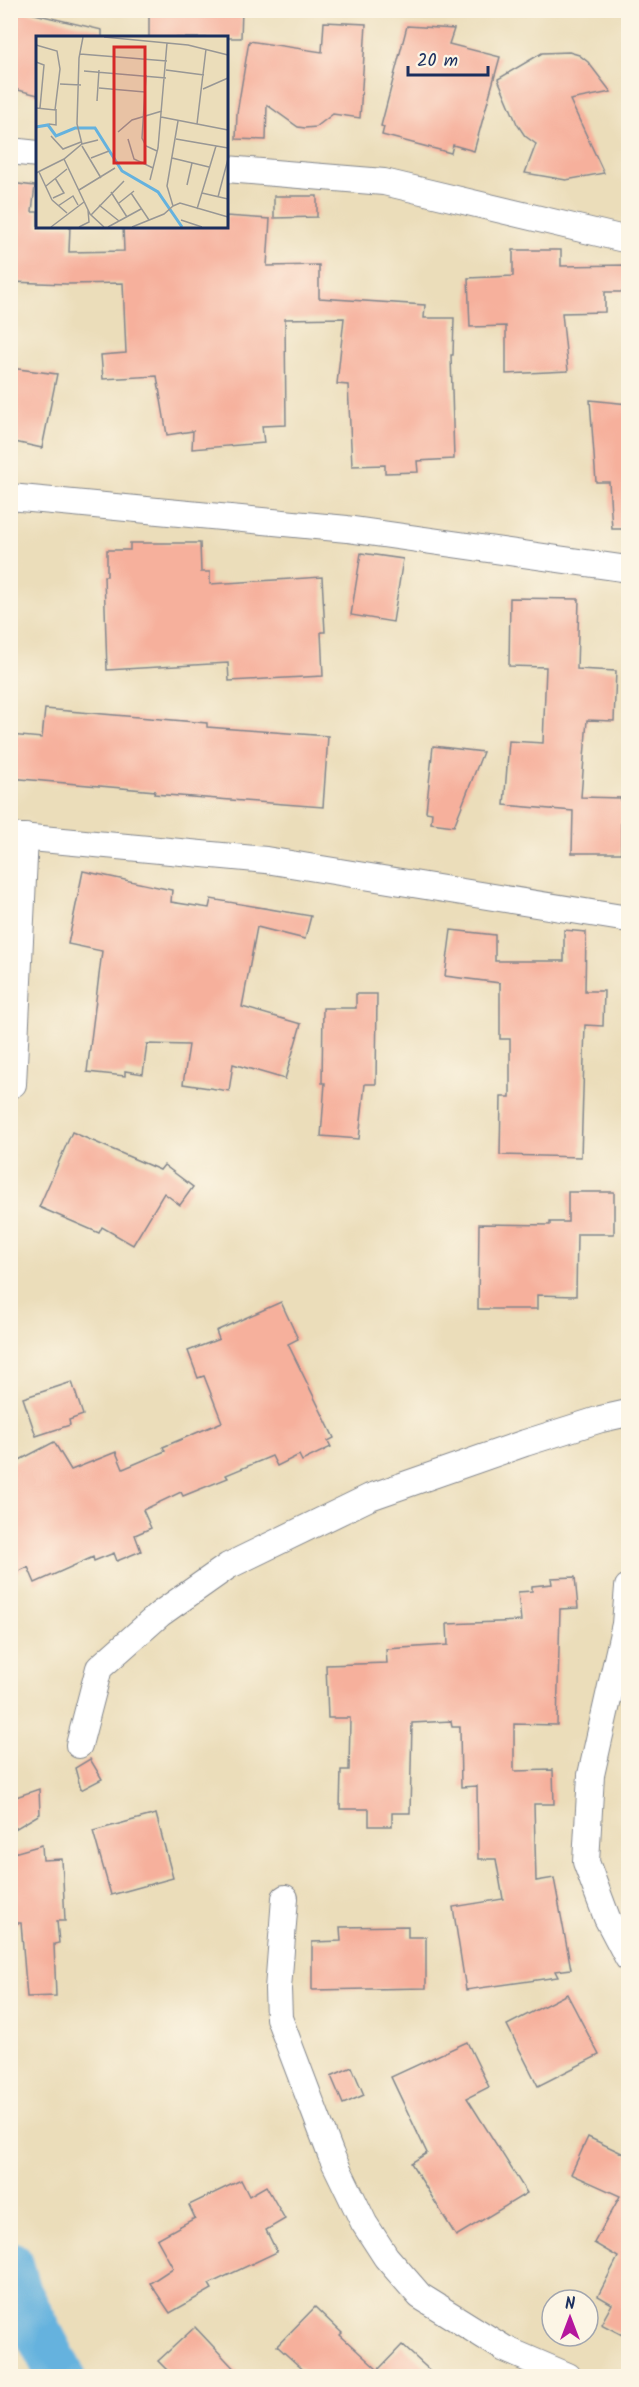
<svg xmlns="http://www.w3.org/2000/svg" width="639" height="2387" viewBox="0 0 639 2387" font-family="Kalam,sans-serif">
	<rect width="100%" height="100%" fill="#fcf5e5"/>
	<filter id="ink" filterUnits="userSpaceOnUse"><feTurbulence type="fractalNoise" baseFrequency=".0167" numOctaves="2"/><feDisplacementMap in="SourceGraphic" scale="12" xChannelSelector="R" yChannelSelector="G"/><feConvolveMatrix kernelMatrix="1 2 1 2 8 2 1 2 1" color-interpolation-filters="sRGB"/></filter>
	<filter id="wash" filterUnits="userSpaceOnUse"><feTurbulence type="fractalNoise" baseFrequency=".008" numOctaves="4" result="noise"/><feDisplacementMap in="SourceGraphic" scale="24" xChannelSelector="R" yChannelSelector="G"/><feGaussianBlur stdDeviation="1.35" result="paint"/><feColorMatrix in="noise" values="0 0 0 0 0 0 0 0 0 0 0 0 0 0 0 0 0 1.4 0 .05"/><feComposite in="paint" operator="in"/></filter>
	<g filter="url(#wash)">
		<rect width="100%" height="100%" fill="#ebddba"/>
		<g fill="none" stroke-linecap="round" stroke-linejoin="round">
			<path stroke="#65b2de" stroke-width="48" d="M 10,2265 L 18,2293 L 61,2376"/>
		</g>
		<g id="blocks">
			<g fill="#f6b09c">
				<path d="M 18,10 L 102,30 L 102,38 L 38,38 L 38,95 L 10,88 L 10,41 Z"/>
				<path d="M 149,10 L 242,10 L 241,38 L 149,38 Z"/>
				<path d="M 324,22 L 366,24 L 360,118 L 333,114 L 316,127 L 305,128 L 298,127 L 267,105 L 266,140 L 236,139 L 237,113 L 249,41 L 322,52 Z"/>
				<path d="M 407,26 L 454,29 L 449,44 L 500,57 L 474,151 L 453,145 L 451,153 L 382,135 L 384,127 L 381,126 Z"/>
				<path d="M 569,52 L 579,55 L 588,62 L 611,92 L 570,100 L 604,173 L 566,180 L 525,173 L 536,144 L 525,136 L 517,124 L 498,79 L 542,53 Z"/>
				<path d="M 10,183 L 35,186 L 32,212 L 38,212 L 38,226 L 70,226 L 69,252 L 124,251 L 123,226 L 226,226 L 226,216 L 270,219 L 267,266 L 319,265 L 319,298 L 425,305 L 424,318 L 454,318 L 453,355 L 451,355 L 454,459 L 417,461 L 418,472 L 385,473 L 385,465 L 352,466 L 348,385 L 337,384 L 344,318 L 285,319 L 286,425 L 262,426 L 264,443 L 192,449 L 193,431 L 167,435 L 157,376 L 103,379 L 101,355 L 126,353 L 123,283 L 68,284 L 10,282 Z"/>
				<path d="M 274,196 L 317,196 L 317,217 L 274,218 Z"/>
				<path d="M 513,250 L 561,250 L 561,266 L 628,265 L 628,292 L 605,292 L 605,312 L 562,313 L 568,371 L 506,374 L 506,326 L 470,327 L 468,278 L 513,276 Z"/>
				<path d="M 10,368 L 57,374 L 42,448 L 10,441 Z"/>
				<path d="M 590,400 L 628,404 L 628,529 L 612,529 L 609,482 L 596,482 Z"/>
				<path d="M 130,543 L 200,543 L 201,572 L 210,572 L 210,584 L 322,577 L 325,632 L 321,632 L 323,676 L 229,681 L 228,663 L 107,670 L 104,576 L 107,576 L 107,550 L 130,550 Z"/>
				<path d="M 361,553 L 403,559 L 393,622 L 351,615 Z"/>
				<path d="M 510,598 L 579,599 L 577,669 L 616,671 L 614,721 L 587,720 L 581,797 L 621,798 L 621,853 L 572,853 L 573,811 L 504,805 L 509,741 L 543,743 L 546,667 L 509,666 Z"/>
				<path d="M 45,709 L 207,723 L 207,727 L 328,736 L 323,807 L 154,794 L 155,791 L 10,778 L 10,735 L 42,738 Z"/>
				<path d="M 433,746 L 483,752 L 454,826 L 431,823 L 432,813 L 426,812 Z"/>
				<path d="M 83,871 L 172,890 L 171,902 L 209,908 L 211,899 L 311,916 L 305,939 L 257,927 L 242,1007 L 301,1024 L 285,1079 L 233,1064 L 229,1091 L 183,1084 L 189,1045 L 147,1044 L 143,1074 L 125,1071 L 125,1076 L 87,1072 L 102,951 L 68,944 Z"/>
				<path d="M 451,930 L 495,935 L 495,961 L 564,961 L 564,930 L 586,932 L 585,991 L 604,991 L 603,1026 L 585,1025 L 581,1157 L 500,1155 L 501,1097 L 510,1097 L 510,1039 L 500,1039 L 500,983 L 445,976 Z"/>
				<path d="M 356,994 L 377,994 L 376,1084 L 365,1084 L 359,1139 L 321,1136 L 325,1083 L 322,1083 L 323,1008 L 356,1008 Z"/>
				<path d="M 72,1132 L 160,1170 L 164,1165 L 193,1187 L 180,1205 L 164,1193 L 133,1245 L 102,1227 L 99,1233 L 39,1207 Z"/>
				<path d="M 568,1192 L 614,1192 L 614,1234 L 577,1234 L 576,1296 L 537,1295 L 537,1309 L 478,1309 L 479,1224 L 550,1225 L 550,1222 L 568,1222 Z"/>
				<path d="M 281,1302 L 298,1339 L 288,1344 L 334,1438 L 328,1441 L 331,1447 L 302,1461 L 299,1455 L 277,1466 L 272,1456 L 226,1475 L 228,1478 L 183,1496 L 181,1492 L 143,1510 L 151,1528 L 135,1535 L 141,1551 L 117,1561 L 114,1553 L 94,1561 L 93,1557 L 35,1583 L 28,1567 L 10,1575 L 10,1465 L 54,1442 L 71,1470 L 116,1452 L 123,1469 L 165,1451 L 163,1447 L 222,1422 L 204,1376 L 198,1378 L 188,1351 L 219,1339 L 216,1331 Z"/>
				<path d="M 72,1382 L 83,1415 L 69,1420 L 70,1425 L 36,1436 L 23,1398 Z"/>
				<path d="M 575,1577 L 578,1608 L 560,1609 L 557,1725 L 514,1724 L 514,1771 L 553,1770 L 554,1804 L 534,1804 L 536,1881 L 554,1878 L 571,1969 L 555,1971 L 558,1977 L 466,1990 L 453,1907 L 503,1899 L 496,1859 L 478,1859 L 477,1786 L 461,1787 L 460,1727 L 452,1727 L 451,1721 L 412,1723 L 410,1813 L 392,1813 L 392,1826 L 369,1826 L 369,1809 L 340,1809 L 341,1770 L 349,1770 L 350,1718 L 328,1718 L 326,1665 L 387,1663 L 386,1649 L 448,1645 L 447,1624 L 521,1621 L 518,1592 L 532,1591 L 532,1586 L 552,1584 L 551,1578 Z"/>
				<path d="M 90,1759 L 102,1779 L 81,1790 L 75,1768 Z"/>
				<path d="M 39,1789 L 40,1814 L 10,1832 L 10,1799 Z"/>
				<path d="M 156,1814 L 173,1878 L 111,1895 L 93,1831 Z"/>
				<path d="M 42,1845 L 43,1860 L 62,1859 L 65,1921 L 57,1921 L 59,1943 L 54,1944 L 56,1996 L 27,1997 L 21,1923 L 10,1923 L 10,1854 Z"/>
				<path d="M 408,1926 L 408,1937 L 426,1937 L 426,1988 L 312,1990 L 312,1942 L 341,1941 L 340,1927 Z"/>
				<path d="M 567,1994 L 599,2055 L 538,2086 L 507,2025 Z"/>
				<path d="M 467,2042 L 489,2087 L 467,2098 L 527,2193 L 456,2236 L 411,2163 L 427,2153 L 391,2077 Z"/>
				<path d="M 352,2067 L 364,2095 L 343,2104 L 331,2076 Z"/>
				<path d="M 588,2137 L 628,2156 L 628,2338 L 601,2324 L 612,2304 L 598,2296 L 618,2257 L 594,2243 L 620,2196 L 571,2174 Z"/>
				<path d="M 241,2180 L 249,2196 L 266,2186 L 285,2219 L 266,2230 L 277,2252 L 209,2284 L 212,2289 L 170,2313 L 150,2283 L 173,2268 L 157,2239 L 195,2218 L 189,2205 Z"/>
				<path d="M 315,2307 L 342,2333 L 340,2335 L 378,2370 L 402,2345 L 436,2376 L 310,2376 L 277,2346 Z"/>
				<path d="M 195,2327 L 241,2376 L 173,2376 L 158,2361 Z"/>
			</g>
		</g>
	</g>
	<g filter="url(#ink)">
		<use href="#blocks" fill-opacity="0" stroke="#83868c" stroke-width="1.5"/>
		<g fill="none" stroke-linecap="round" stroke-linejoin="round">
			<defs>
				<g id="street">
					<path d="M 10,151 L 38,154"/>
					<path d="M 226,169 L 384,182 L 628,240"/>
					<path d="M 10,497 L 347,529 L 628,569"/>
					<path d="M 10,836 L 266,860 L 628,919"/>
					<path d="M 13,1084 L 25,837"/>
					<path d="M 628,1587 L 625,1624 L 591,1775 L 586,1862 L 607,1918 L 628,1958"/>
					<path d="M 79,1745 L 99,1668 L 160,1614 L 228,1566 L 370,1497 L 525,1443 L 601,1419 L 628,1413"/>
					<path d="M 285,1898 L 278,1989 L 279,2018 L 331,2155 L 364,2223 L 386,2257 L 420,2296 L 505,2349 L 568,2376"/>
				</g>
			</defs>
			<use href="#street" stroke="#83868c" stroke-width="28"/>
			<use href="#street" stroke="#fff" stroke-width="26"/>
		</g>
	</g>
	<g transform="translate(36 36)">
		<rect width="192" height="192" fill="#ebddba"/>
		<path fill="none" stroke="#65b2de" stroke-width="3" d="M 0,91 L 12,89 L 20,100 L 39,92 L 59,92 L 86,135 L 122,156 L 146,191"/>
		<path fill="none" stroke="#989795" stroke-width="1.5" d="M 68,1 L 152,9 L 192,19M 0,9 L 21,15 L 24,33 L 19,74 L 0,72M 44,18 L 131,25M 0,26 L 8,29 L 4,72M 130,34 L 168,39M 48,35 L 130,42M 110,39 L 106,102 L 110,110 L 121,115M 24,48 L 45,49M 63,52 L 109,56M 167,53 L 192,42M 61,65 L 63,34M 125,81 L 192,94M 13,88 L 20,89 L 20,73M 161,88 L 170,13M 82,96 L 96,84 L 126,75M 15,100 L 27,113 L 45,106M 92,103 L 98,123 L 117,132M 140,103 L 192,112M 46,108 L 41,88 L 43,22 L 47,1M 46,110 L 65,142M 55,122 L 73,115M 136,122 L 173,131M 28,123 L 54,178 L 68,191M 3,136 L 16,164M 0,137 L 28,123 L 46,108 L 62,104M 114,144 L 122,112 L 131,7M 151,149 L 156,127M 10,150 L 31,133M 43,154 L 79,132M 75,156 L 91,181M 95,157 L 113,184M 166,157 L 192,163M 182,161 L 192,123M 17,162 L 28,157 L 19,142M 16,164 L 31,177M 83,167 L 98,155M 63,169 L 83,185M 22,170 L 37,160 L 42,169M 137,170 L 131,150 L 142,85M 137,170 L 144,167 L 192,181M 161,173 L 180,110M 55,179 L 88,145M 145,184 L 166,191M 15,191 L 48,166M 43,191 L 53,186 L 52,174M 72,191 L 105,173M 96,191 L 128,178 L 137,170"/>
		<path fill="#d62828" fill-opacity="0.15" stroke="#d62828" stroke-width="3" d="M 78,11 L 109,11 L 109,127 L 78,127 Z"/>
		<rect width="192" height="192" fill="none" stroke="#1b2f5e" stroke-width="3"/>
	</g>
	<rect width="639" height="2387" fill="none" stroke="#fcf5e5" stroke-width="36"/>
	<g transform="translate(570 2318)"><circle r="28" fill="#fcf5e5" stroke="#a2a6af" stroke-width="1.5"/>
	<path d="M0-4.5L10 22L0 15L-10 22Z" fill="#b5179e"/>
	<text y="-9" font-size="16" font-weight="bold" text-anchor="middle" fill="#1b2f5e">N</text>
	</g>
	<path d="M408 66v9h80v-9" fill="none" stroke="#1b2f5e" stroke-width="3"/>
	<text x="417" y="66" font-size="18" fill="#1b2f5e" stroke="#fcf5e5" stroke-width="4.5" paint-order="stroke">20 m</text>
</svg>
